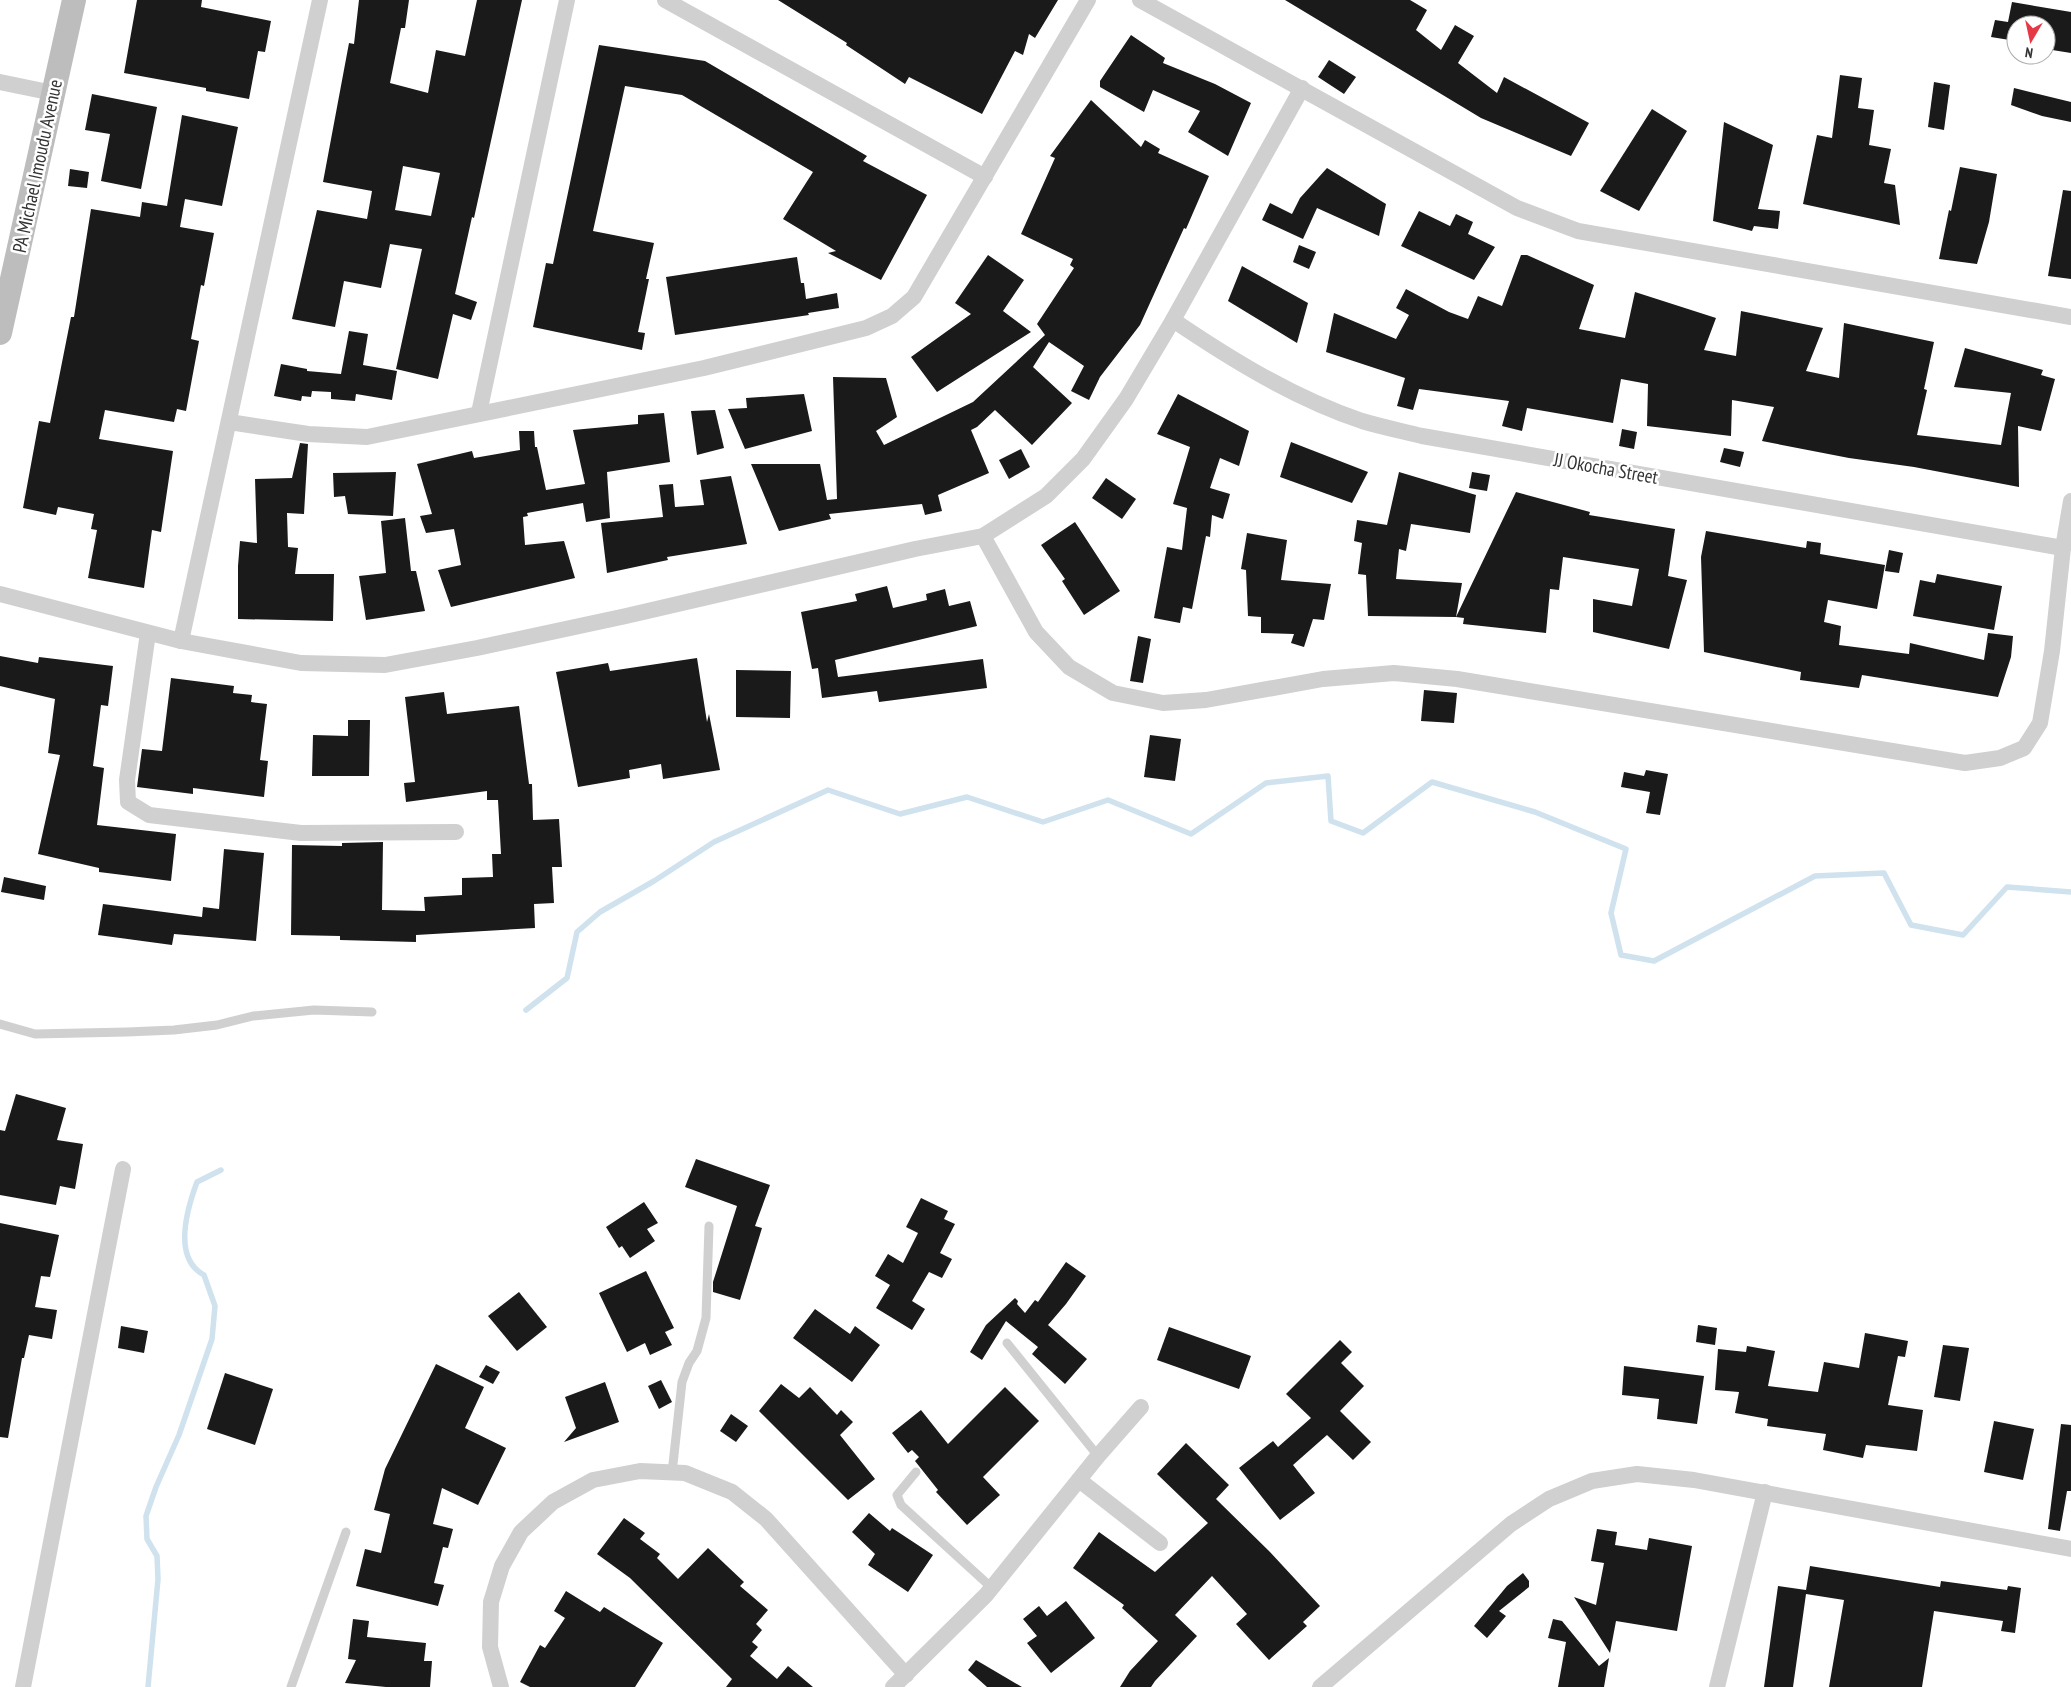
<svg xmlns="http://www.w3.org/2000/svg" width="2071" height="1687" viewBox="0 0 2071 1687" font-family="'PT Sans Narrow',sans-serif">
	<rect width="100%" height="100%" fill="#fff"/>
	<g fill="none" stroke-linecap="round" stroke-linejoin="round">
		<g stroke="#cfe2ee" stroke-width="5.5">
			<path d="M 526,1010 L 567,978 L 577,932 L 600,912 L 654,881 L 714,842 L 828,790 L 900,814 L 967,797 L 1043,822 L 1108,800 L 1191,834 L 1266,783 L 1328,776 L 1331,821 L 1363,833 L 1432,782 L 1535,812 L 1626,849 L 1611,913 L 1621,955 L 1654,961 L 1815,876 L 1884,873 L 1911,925 L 1963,935 L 2007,887 L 2071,892"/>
			<path d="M 148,1687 L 158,1579 L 157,1556 L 147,1539 L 146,1516 L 156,1487 L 179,1435 L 212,1339 L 215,1306 L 204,1275 C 172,1258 187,1209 197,1182 L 221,1170"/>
		</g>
	</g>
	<g fill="#1a1a1a" fill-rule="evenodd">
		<path d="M 137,0 L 202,0 L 201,7 L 271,21 L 265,52 L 258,51 L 249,99 L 206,91 L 206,88 L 124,73 Z"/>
		<path d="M 359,0 L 409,0 L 405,28 L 401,28 L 390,83 L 428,93 L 436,50 L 465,56 L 477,0 L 522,0 L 474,218 L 472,217 L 455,294 L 477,302 L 471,320 L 453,314 L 438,379 L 396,369 L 422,249 L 390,244 L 381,288 L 344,281 L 335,327 L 292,319 L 317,210 L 367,219 L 372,191 L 323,182 L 349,43 L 354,44 ZM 403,166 L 440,173 L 431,216 L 395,210 Z"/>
		<path d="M 778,0 L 1058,0 L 1035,38 L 1029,34 L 1023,55 L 1015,51 L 982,114 L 909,77 L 905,84 L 846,45 L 847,43 Z"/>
		<path d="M 1285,0 L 1410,0 L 1427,10 L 1416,30 L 1441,50 L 1455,25 L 1474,36 L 1458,63 L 1497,93 L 1504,77 L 1589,123 L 1571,156 L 1481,118 Z"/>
		<path d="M 2012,2 L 2071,12 L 2071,53 L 2046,49 L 2050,25 L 2016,25 L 2016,41 L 1991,37 L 1995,20 L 2008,22 Z"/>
		<path d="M 1131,35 L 1165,58 L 1163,63 L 1215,84 L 1251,103 L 1228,156 L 1188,132 L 1200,111 L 1153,90 L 1144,112 L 1100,87 L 1100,81 Z"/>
		<path d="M 599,45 L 705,61 L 867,156 L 863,161 L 927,195 L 881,280 L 828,253 L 836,251 L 783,219 L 813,172 L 682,95 L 625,86 L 593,231 L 654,243 L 646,279 L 649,279 L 638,332 L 645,333 L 642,350 L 533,327 L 546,263 L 553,264 Z"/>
		<path d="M 1329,60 L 1356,77 L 1344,94 L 1318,77 Z"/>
		<path d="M 1840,75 L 1862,78 L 1858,108 L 1874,110 L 1869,145 L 1891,149 L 1884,183 L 1895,185 L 1900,225 L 1803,204 L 1817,135 L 1832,138 Z"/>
		<path d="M 1934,82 L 1950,85 L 1944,130 L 1928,127 Z"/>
		<path d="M 2014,88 L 2071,102 L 2071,122 L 2042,116 L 2011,105 Z"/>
		<path d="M 92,94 L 157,107 L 141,189 L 101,181 L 110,134 L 85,130 Z"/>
		<path d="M 1091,100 L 1141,147 L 1145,140 L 1160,149 L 1158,153 L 1209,176 L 1186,229 L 1184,228 L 1140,325 L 1100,377 L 1089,400 L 1071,391 L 1084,366 L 1049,342 L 1033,367 L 1072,403 L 1032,445 L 995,410 L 977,427 L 971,430 L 989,473 L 938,495 L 942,511 L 925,515 L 922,504 L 829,514 L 831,519 L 779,531 L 751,464 L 820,464 L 827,500 L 837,499 L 833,377 L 886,378 L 897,417 L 876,431 L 884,445 L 973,402 L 1045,335 L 1037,324 L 1074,268 L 1070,265 L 1073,259 L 1021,234 L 1055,158 L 1050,156 Z"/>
		<path d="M 1652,109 L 1687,131 L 1639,211 L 1600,191 Z"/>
		<path d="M 182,115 L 238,127 L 222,206 L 185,199 L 180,227 L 214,233 L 204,286 L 201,285 L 191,339 L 199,341 L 186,411 L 177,409 L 174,422 L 105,410 L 99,439 L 173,451 L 161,532 L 152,530 L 144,588 L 88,578 L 97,530 L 91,529 L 94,514 L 58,507 L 56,515 L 23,508 L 39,421 L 50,423 L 71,317 L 74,317 L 91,209 L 140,217 L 142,202 L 167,206 Z"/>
		<path d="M 1724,122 L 1773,145 L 1758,209 L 1780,211 L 1778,229 L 1754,226 L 1752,231 L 1713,221 Z"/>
		<path d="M 1960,167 L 1997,174 L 1989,222 L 1977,264 L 1939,259 L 1949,210 L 1951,211 Z"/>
		<path d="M 1327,168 L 1386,204 L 1379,236 L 1317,208 L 1303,239 L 1262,220 L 1270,203 L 1292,214 L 1300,198 Z"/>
		<path d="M 70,169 L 89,172 L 87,188 L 68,186 Z"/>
		<path d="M 2063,190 L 2071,191 L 2071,279 L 2048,276 Z"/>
		<path d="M 1419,211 L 1450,226 L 1456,214 L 1473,222 L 1468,234 L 1495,247 L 1474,280 L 1401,246 Z"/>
		<path d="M 1299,245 L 1316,252 L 1309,269 L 1293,262 Z"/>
		<path d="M 988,255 L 1024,280 L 1003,311 L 1031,332 L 937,392 L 911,357 L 971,314 L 955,303 Z"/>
		<path d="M 1521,255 L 1527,255 L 1594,285 L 1579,329 L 1625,338 L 1635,292 L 1716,318 L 1704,350 L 1736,356 L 1741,311 L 1823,328 L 1806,371 L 1839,378 L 1844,323 L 1934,342 L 1924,389 L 1927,390 L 1917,435 L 2001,445 L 2011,393 L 1954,387 L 1965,348 L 2043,370 L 2041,375 L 2055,379 L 2041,431 L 2018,426 L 2019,487 L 1914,467 L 1849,458 L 1762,441 L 1774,407 L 1732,400 L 1731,436 L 1647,426 L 1648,384 L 1621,379 L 1613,423 L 1527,408 L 1522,431 L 1502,426 L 1509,401 L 1419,389 L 1413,410 L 1397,406 L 1405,378 L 1326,352 L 1334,313 L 1396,339 L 1409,315 L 1396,308 L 1406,289 L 1449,312 L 1468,319 L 1478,296 L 1502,306 Z"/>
		<path d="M 797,257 L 801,283 L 804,283 L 806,299 L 837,293 L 839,308 L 808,313 L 809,315 L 675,335 L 666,277 Z"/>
		<path d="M 1242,266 L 1308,303 L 1297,343 L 1228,301 Z"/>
		<path d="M 349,331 L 368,334 L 363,365 L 397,371 L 392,400 L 356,394 L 355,401 L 331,399 L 331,392 L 312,391 L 311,397 L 302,396 L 301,401 L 274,396 L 281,364 L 307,369 L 307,371 L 341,374 Z"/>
		<path d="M 804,394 L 812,431 L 745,449 L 728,409 L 747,408 L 746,398 Z"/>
		<path d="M 1178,394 L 1249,431 L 1239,466 L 1220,458 L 1210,488 L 1230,494 L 1223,519 L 1212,515 L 1210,537 L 1206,536 L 1192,609 L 1183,607 L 1180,623 L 1154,618 L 1167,547 L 1182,550 L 1187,508 L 1173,504 L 1190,447 L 1157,434 Z"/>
		<path d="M 715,410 L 724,448 L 697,455 L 691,411 Z"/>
		<path d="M 664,413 L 670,462 L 607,472 L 610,518 L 586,522 L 583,503 L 527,513 L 528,516 L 523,517 L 525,545 L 564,541 L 575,578 L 451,607 L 438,570 L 461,565 L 454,529 L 426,533 L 420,516 L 432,514 L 417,464 L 472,451 L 474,458 L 520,450 L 519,431 L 534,431 L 535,447 L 537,447 L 546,490 L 585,484 L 573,430 L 638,424 L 638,415 Z"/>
		<path d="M 1622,429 L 1637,432 L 1634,449 L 1619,446 Z"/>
		<path d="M 1291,442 L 1368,472 L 1352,503 L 1280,477 Z"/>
		<path d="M 300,443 L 308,444 L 304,514 L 287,513 L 288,547 L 298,548 L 295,574 L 334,574 L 333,621 L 238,619 L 238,566 L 240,541 L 257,543 L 255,479 L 292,478 Z"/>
		<path d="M 1724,448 L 1744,452 L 1740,467 L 1720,462 Z"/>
		<path d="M 1021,449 L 1030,467 L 1009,479 L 999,460 Z"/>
		<path d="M 396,472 L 393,516 L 348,514 L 345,496 L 334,497 L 333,473 Z"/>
		<path d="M 1399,472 L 1476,495 L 1470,533 L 1411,524 L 1406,551 L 1399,549 L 1396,579 L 1462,583 L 1456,617 L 1368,616 L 1366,575 L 1358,574 L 1362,543 L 1354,541 L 1357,520 L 1387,525 Z"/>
		<path d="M 1472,472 L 1490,475 L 1487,491 L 1469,488 Z"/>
		<path d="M 731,476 L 747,544 L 667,557 L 668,560 L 607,573 L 601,523 L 663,517 L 659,485 L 673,484 L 675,507 L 704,505 L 700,480 Z"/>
		<path d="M 1106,478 L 1136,499 L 1122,519 L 1092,498 Z"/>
		<path d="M 1516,492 L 1590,512 L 1589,515 L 1675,529 L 1668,576 L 1687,580 L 1669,649 L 1593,632 L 1593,599 L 1632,606 L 1639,569 L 1563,557 L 1559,590 L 1550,589 L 1546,633 L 1463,624 L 1464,618 L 1456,617 Z"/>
		<path d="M 405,518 L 411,571 L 416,571 L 425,611 L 366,620 L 359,576 L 386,573 L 381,521 Z"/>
		<path d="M 1075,522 L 1120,591 L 1084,615 L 1062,581 L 1065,579 L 1041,545 Z"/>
		<path d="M 1706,531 L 1806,548 L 1807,541 L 1821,543 L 1820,554 L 1885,565 L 1877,609 L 1828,600 L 1824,622 L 1841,626 L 1839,645 L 1909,654 L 1910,643 L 1984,660 L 1988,633 L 2013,636 L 2011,657 L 1998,697 L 1862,675 L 1859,688 L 1800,680 L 1801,672 L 1704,652 L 1701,557 Z"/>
		<path d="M 1247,533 L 1287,540 L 1281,580 L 1331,584 L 1324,620 L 1313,619 L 1304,647 L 1291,643 L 1294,634 L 1261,633 L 1261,617 L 1248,616 L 1246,570 L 1241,569 Z"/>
		<path d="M 1889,550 L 1903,553 L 1899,573 L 1885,571 Z"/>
		<path d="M 1937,574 L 2002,586 L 1994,630 L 1913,616 L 1920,580 L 1935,583 Z"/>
		<path d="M 887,586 L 893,608 L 927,600 L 926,594 L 945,589 L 949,606 L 970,601 L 977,626 L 835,660 L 838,677 L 983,659 L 987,688 L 879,702 L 877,691 L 822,698 L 818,668 L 812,669 L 801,612 L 857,601 L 855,594 Z"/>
		<path d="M 1138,636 L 1151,639 L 1143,683 L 1130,681 Z"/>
		<path d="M 0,656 L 38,663 L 39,657 L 113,666 L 108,706 L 101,705 L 93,766 L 104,768 L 97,825 L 176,834 L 171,881 L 99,872 L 99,868 L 38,854 L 60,755 L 48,753 L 55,699 L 0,686 Z"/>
		<path d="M 697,658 L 707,722 L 709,714 L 720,770 L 663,779 L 661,764 L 629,770 L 630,778 L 578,787 L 556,672 L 608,663 L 610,671 Z"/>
		<path d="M 736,670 L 791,671 L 790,718 L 736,717 Z"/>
		<path d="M 171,678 L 234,686 L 233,693 L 252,695 L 251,702 L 267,704 L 260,760 L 268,761 L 264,797 L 193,788 L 193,794 L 137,787 L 142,749 L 162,751 Z"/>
		<path d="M 1424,690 L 1457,693 L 1454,723 L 1421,721 Z"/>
		<path d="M 444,692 L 447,714 L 519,706 L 529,784 L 532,784 L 533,820 L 559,819 L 562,867 L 552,867 L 554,903 L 534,904 L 535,928 L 416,935 L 416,942 L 340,940 L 340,936 L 291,935 L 292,845 L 342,846 L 342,843 L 383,842 L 382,910 L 425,911 L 424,897 L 462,895 L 462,878 L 493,877 L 492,854 L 501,854 L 498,800 L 487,800 L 487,791 L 406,802 L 404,783 L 415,782 L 405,697 Z"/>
		<path d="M 348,720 L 370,720 L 369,776 L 312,776 L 313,735 L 348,736 Z"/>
		<path d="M 1150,735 L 1181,739 L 1175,781 L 1144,777 Z"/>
		<path d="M 1646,770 L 1668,774 L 1660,815 L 1646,813 L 1650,792 L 1621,787 L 1624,772 L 1644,776 Z"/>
		<path d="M 224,849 L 264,853 L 256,941 L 174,934 L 172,945 L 98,935 L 103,904 L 202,917 L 203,907 L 219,909 Z"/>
		<path d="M 4,877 L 46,886 L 44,900 L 1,892 Z"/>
		<path d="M 16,1094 L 66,1108 L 57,1140 L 83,1144 L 75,1189 L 60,1186 L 56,1205 L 0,1195 L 0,1130 L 5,1131 Z"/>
		<path d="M 696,1159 L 770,1185 L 755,1226 L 762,1228 L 740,1300 L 713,1292 L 713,1282 L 737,1206 L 685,1187 Z"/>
		<path d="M 921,1198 L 948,1211 L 944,1219 L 955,1224 L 940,1253 L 952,1259 L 942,1278 L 929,1272 L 912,1301 L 925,1309 L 912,1330 L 876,1308 L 890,1285 L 875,1276 L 888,1254 L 903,1263 L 918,1233 L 906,1227 Z"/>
		<path d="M 644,1202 L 658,1223 L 647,1229 L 655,1241 L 630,1258 L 622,1246 L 619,1248 L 606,1227 Z"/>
		<path d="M 0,1223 L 59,1235 L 50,1277 L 41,1276 L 35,1307 L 57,1310 L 52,1339 L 29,1335 L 24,1358 L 22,1358 L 8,1438 L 0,1437 Z"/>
		<path d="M 1066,1262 L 1086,1276 L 1066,1304 L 1048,1325 L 1087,1359 L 1065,1384 L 1032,1354 L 1038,1347 L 1006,1321 L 982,1360 L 970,1352 L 986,1325 L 1015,1298 L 1018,1301 L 1017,1304 L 1025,1313 L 1035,1300 L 1038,1302 Z"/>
		<path d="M 646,1271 L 674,1328 L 665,1332 L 672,1345 L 650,1355 L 645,1343 L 627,1352 L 599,1293 Z"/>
		<path d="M 519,1292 L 547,1327 L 517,1351 L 488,1316 Z"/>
		<path d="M 815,1309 L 850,1334 L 855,1326 L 880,1345 L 852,1382 L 793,1338 Z"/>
		<path d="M 1698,1325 L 1717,1328 L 1715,1345 L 1696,1342 Z"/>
		<path d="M 121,1326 L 148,1331 L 144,1353 L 118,1348 Z"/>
		<path d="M 1169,1327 L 1251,1356 L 1239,1389 L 1157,1360 Z"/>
		<path d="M 1865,1333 L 1908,1341 L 1905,1357 L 1898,1356 L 1888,1405 L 1923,1410 L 1917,1451 L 1866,1445 L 1863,1458 L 1823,1450 L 1826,1434 L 1767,1426 L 1768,1419 L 1735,1413 L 1739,1392 L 1715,1390 L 1718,1349 L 1746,1352 L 1747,1346 L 1775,1351 L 1768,1386 L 1818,1392 L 1824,1362 L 1859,1368 Z"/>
		<path d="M 1340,1340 L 1352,1352 L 1341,1363 L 1364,1386 L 1340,1411 L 1371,1442 L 1353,1460 L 1327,1435 L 1293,1465 L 1315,1493 L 1280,1520 L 1239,1468 L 1273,1441 L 1278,1447 L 1311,1418 L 1286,1394 Z"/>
		<path d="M 1943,1345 L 1969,1348 L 1960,1401 L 1934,1397 Z"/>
		<path d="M 436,1364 L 484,1387 L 465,1428 L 506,1448 L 478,1505 L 442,1488 L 433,1524 L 453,1529 L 448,1548 L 443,1547 L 434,1583 L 444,1585 L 438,1606 L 356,1586 L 365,1549 L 381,1553 L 390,1514 L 374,1510 L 385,1469 Z"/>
		<path d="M 486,1365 L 500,1372 L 493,1384 L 479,1377 Z"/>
		<path d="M 1624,1366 L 1704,1376 L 1697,1424 L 1657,1419 L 1659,1399 L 1622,1395 Z"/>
		<path d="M 225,1373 L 273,1389 L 255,1445 L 207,1429 Z"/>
		<path d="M 661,1380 L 672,1402 L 659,1409 L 648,1386 Z"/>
		<path d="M 605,1382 L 619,1422 L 564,1442 L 576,1428 L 565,1397 Z"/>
		<path d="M 781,1384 L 799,1398 L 810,1387 L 837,1415 L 841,1410 L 853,1422 L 840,1435 L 875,1479 L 848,1500 L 759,1411 Z"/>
		<path d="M 1005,1387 L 1039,1421 L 983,1477 L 1000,1495 L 967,1525 L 936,1492 L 938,1490 L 915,1461 L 919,1457 L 912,1450 L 908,1453 L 892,1433 L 921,1410 L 948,1444 Z"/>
		<path d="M 731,1414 L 748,1426 L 736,1442 L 720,1431 Z"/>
		<path d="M 1994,1421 L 2034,1429 L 2023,1480 L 1984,1472 Z"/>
		<path d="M 2061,1424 L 2071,1425 L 2071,1491 L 2067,1491 L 2060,1531 L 2048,1529 Z"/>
		<path d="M 1186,1443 L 1229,1485 L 1216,1499 L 1270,1552 L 1320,1606 L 1303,1622 L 1307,1626 L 1269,1660 L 1236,1624 L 1247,1614 L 1212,1576 L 1175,1615 L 1197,1636 L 1155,1681 L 1151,1687 L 1120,1687 L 1130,1671 L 1158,1641 L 1122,1608 L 1124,1605 L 1073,1568 L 1099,1532 L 1155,1572 L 1208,1523 L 1157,1474 Z"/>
		<path d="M 869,1513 L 890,1531 L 892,1528 L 933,1555 L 908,1592 L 868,1565 L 875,1554 L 852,1532 Z"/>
		<path d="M 624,1518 L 645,1533 L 640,1539 L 660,1554 L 657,1558 L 678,1579 L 708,1548 L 744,1582 L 740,1586 L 768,1610 L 756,1624 L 762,1630 L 752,1642 L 758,1647 L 750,1656 L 777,1679 L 788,1666 L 813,1687 L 726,1687 L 732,1679 L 630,1578 L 597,1554 Z"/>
		<path d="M 1597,1529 L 1617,1532 L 1615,1545 L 1647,1550 L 1649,1538 L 1692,1546 L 1677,1631 L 1616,1621 L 1610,1653 L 1574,1597 L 1596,1605 L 1604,1563 L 1591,1561 Z"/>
		<path d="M 1810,1566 L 1940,1587 L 1941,1581 L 2007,1590 L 2008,1586 L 2021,1588 L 2015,1633 L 2001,1631 L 2003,1621 L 1934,1611 L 1922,1687 L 1829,1687 L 1844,1600 L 1806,1594 L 1793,1687 L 1764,1687 L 1778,1586 L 1806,1590 Z"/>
		<path d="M 1523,1573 L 1529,1581 L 1529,1587 L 1499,1611 L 1506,1616 L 1487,1638 L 1474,1626 L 1507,1586 Z"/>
		<path d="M 566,1591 L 600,1612 L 604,1607 L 663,1643 L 635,1687 L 530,1687 L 520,1682 L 540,1645 L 545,1648 L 565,1618 L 554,1611 Z"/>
		<path d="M 1066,1601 L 1095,1638 L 1051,1673 L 1027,1643 L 1037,1636 L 1023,1619 L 1039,1606 L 1047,1616 Z"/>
		<path d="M 353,1619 L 369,1621 L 367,1637 L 426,1643 L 424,1661 L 432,1661 L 430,1687 L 386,1687 L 345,1683 L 356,1660 L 348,1659 Z"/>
		<path d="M 1553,1619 L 1562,1621 L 1599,1666 L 1609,1658 L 1604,1687 L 1558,1687 L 1566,1642 L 1548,1638 Z"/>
		<path d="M 976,1660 L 1022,1687 L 987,1687 L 968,1670 Z"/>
	</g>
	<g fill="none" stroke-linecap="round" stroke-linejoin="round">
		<g stroke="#d0d0d0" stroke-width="9">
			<path d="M 0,1024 L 35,1034 L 127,1032 L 174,1030 L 217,1025 L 253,1016 L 314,1010 L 372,1012"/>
			<path d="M 1007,1343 L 1098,1456"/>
			<path d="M 916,1472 L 897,1495 L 901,1505 L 992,1588"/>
			<path d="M 672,1473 L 682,1382 L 689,1363 L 697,1351 L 706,1318 L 709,1226"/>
			<path d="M 291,1687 L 346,1532"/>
		</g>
		<g stroke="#d0d0d0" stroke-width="16">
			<path d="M 665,0 L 985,177"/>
			<path d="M 1140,0 L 1517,208 L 1578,231 L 2071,317"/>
			<path d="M 0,82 L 53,93"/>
			<path d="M 1173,320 C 1232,360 1294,398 1362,421 C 1382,427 1402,431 1422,436 L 2063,548"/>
			<path d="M 479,413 L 567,0"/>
			<path d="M 229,422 L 308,434 L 367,437 L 704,368 L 866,328 L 892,316 L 914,297 L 1088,0"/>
			<path d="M 983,536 L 1036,632 L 1069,667 L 1113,693 L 1163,703 L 1206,700 L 1323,679 L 1394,673 L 1457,679 L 1965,763 L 2000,758 L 2024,748 L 2040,723 L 2052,651 L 2063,548 L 2071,501"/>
			<path d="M 0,594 L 181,641 L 301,663 L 385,665 L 477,648 L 626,616 L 915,549 L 983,536 L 1046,496 L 1083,459 L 1126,399 L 1173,320 L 1302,88"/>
			<path d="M 148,633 L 127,780 L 128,802 L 149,815 L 301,833 L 456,832"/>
			<path d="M 181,641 L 320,0"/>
			<path d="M 1079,1480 L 1160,1543"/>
			<path d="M 23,1687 L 123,1169"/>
			<path d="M 501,1687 L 490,1647 L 491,1602 L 502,1566 L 521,1532 L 553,1502 L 593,1480 L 640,1471 L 685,1473 L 732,1492 L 766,1519 L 906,1675"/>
			<path d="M 893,1687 L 986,1595 L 1098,1456 L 1141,1407"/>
			<path d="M 1320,1687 L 1511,1524 L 1549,1499 L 1592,1481 L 1637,1474 L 1694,1480 L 2071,1549"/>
			<path d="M 1717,1687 L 1765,1492"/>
		</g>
		<path stroke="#bdbdbd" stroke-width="24" d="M 0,333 L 74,0"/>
	</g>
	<g text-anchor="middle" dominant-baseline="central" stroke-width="5" stroke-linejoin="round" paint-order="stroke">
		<g font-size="19" fill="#333" stroke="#fff">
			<text transform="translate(37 166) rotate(-78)">PA Michael Imoudu Avenue</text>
			<text transform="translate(1606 468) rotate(10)">JJ Okocha Street</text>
		</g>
	</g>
	<g transform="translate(2031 40) rotate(189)"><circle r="24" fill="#ffffff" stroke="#adadad"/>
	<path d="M0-4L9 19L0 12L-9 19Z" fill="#e63946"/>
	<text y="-8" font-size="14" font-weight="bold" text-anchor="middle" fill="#333333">N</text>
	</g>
</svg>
